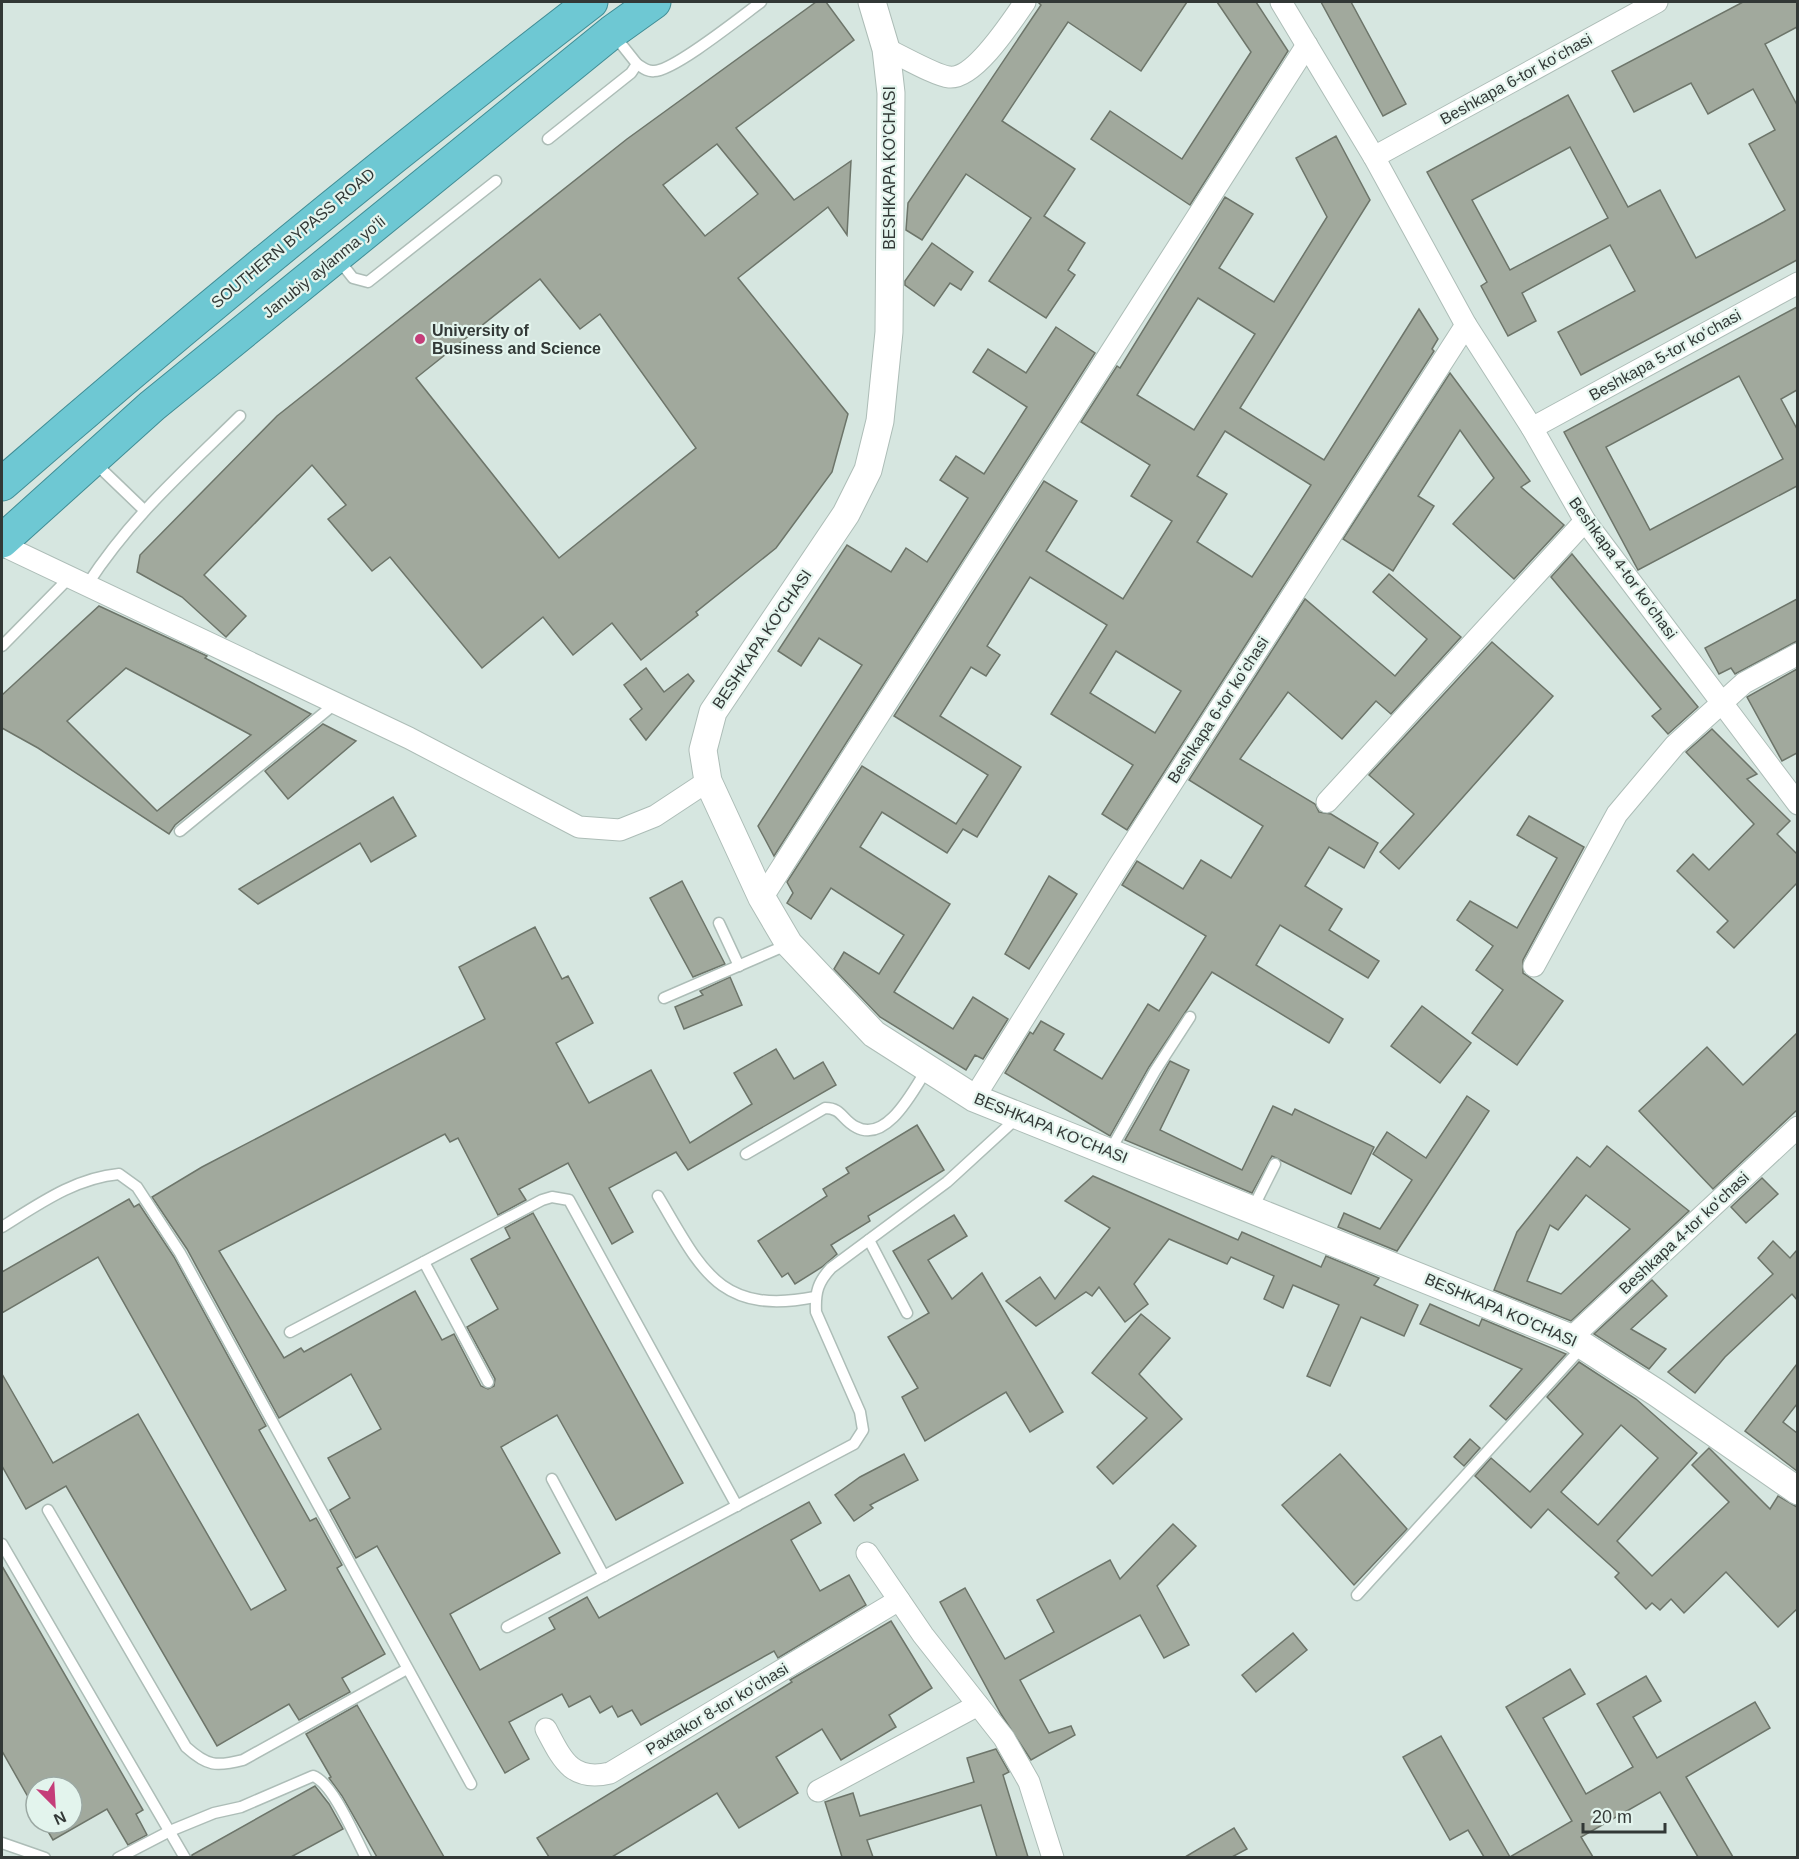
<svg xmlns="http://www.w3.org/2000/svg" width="1799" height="1859" viewBox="0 0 1799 1859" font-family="Helvetica,sans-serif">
	<rect width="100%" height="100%" fill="#d6e6e0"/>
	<g fill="#a1a99d" stroke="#6d756a" stroke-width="1.5" fill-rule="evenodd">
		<path d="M 816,2 L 826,2 L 854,40 L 736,128 L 794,200 L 851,161 L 847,235 L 828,207 L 738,278 L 848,414 L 832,472 L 776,548 L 696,612 L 698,615 L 641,660 L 612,623 L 573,655 L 543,617 L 482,668 L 390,557 L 372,571 L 328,519 L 346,505 L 312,465 L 204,575 L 246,616 L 226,637 L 182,597 L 137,572 L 140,555 L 277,416 L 627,139 ZM 717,144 L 758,194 L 705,236 L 663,185 ZM 540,279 L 580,329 L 600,314 L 696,448 L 559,558 L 416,378 Z"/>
		<path d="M 1038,2 L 1187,2 L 1141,71 L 1068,22 L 1002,121 L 1075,169 L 1044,216 L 1085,243 L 1068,270 L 1075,275 L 1046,318 L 989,281 L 1031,218 L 966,174 L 922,240 L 906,230 L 908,203 L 1041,5 Z"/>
		<path d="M 1217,2 L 1256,2 L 1288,51 L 1190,205 L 1091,139 L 1110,111 L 1182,159 L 1251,52 Z"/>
		<path d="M 1321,2 L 1351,2 L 1406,104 L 1383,116 Z"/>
		<path d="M 1743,2 L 1797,2 L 1797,27 L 1765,44 L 1797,105 L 1797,260 L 1581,375 L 1558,332 L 1635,291 L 1610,245 L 1522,293 L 1536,321 L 1508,336 L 1481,286 L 1487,282 L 1427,172 L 1568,95 L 1628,207 L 1660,190 L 1696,258 L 1764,222 L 1785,210 L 1749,144 L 1775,130 L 1753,89 L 1708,114 L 1691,83 L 1634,112 L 1612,71 ZM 1570,147 L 1608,218 L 1510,270 L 1472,200 Z"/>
		<path d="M 1336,136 L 1370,200 L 1240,408 L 1324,460 L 1419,309 L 1438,339 L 1432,349 L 1434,351 L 1127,830 L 1102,814 L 1133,765 L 1051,714 L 1107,625 L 1030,577 L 987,646 L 1000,655 L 986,676 L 971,667 L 940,716 L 1021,767 L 977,837 L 963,829 L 947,853 L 882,812 L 860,847 L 950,904 L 894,992 L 953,1029 L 973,997 L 1008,1019 L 983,1059 L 975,1055 L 966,1070 L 880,1017 L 834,969 L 844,952 L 879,974 L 904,935 L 831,888 L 811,919 L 787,903 L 793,893 L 787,882 L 862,766 L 956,824 L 988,775 L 894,716 L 1044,481 L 1077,501 L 1046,551 L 1123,599 L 1172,521 L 1131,496 L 1150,465 L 1081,422 L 1117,366 L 1120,368 L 1225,197 L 1253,214 L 1219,268 L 1274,302 L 1327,217 L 1296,158 ZM 1198,298 L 1255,334 L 1194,430 L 1137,395 ZM 1225,431 L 1311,485 L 1252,577 L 1197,542 L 1227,494 L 1197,476 ZM 1116,651 L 1181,691 L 1155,733 L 1090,693 Z"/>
		<path d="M 932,243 L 973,272 L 961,290 L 950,283 L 934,306 L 905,285 L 905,281 Z"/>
		<path d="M 1797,307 L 1797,390 L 1781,399 L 1797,429 L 1797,486 L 1638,570 L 1564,432 ZM 1739,376 L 1783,459 L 1650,530 L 1606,447 Z"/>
		<path d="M 1056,327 L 1095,353 L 774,856 L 758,826 L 862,665 L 819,638 L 801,666 L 778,651 L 847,545 L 891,572 L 906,548 L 927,562 L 968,498 L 940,480 L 956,456 L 984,474 L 1027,407 L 973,372 L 988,349 L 1026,373 Z"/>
		<path d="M 1450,373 L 1530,481 L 1521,487 L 1564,525 L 1514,579 L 1453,524 L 1494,478 L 1460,430 L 1418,496 L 1434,506 L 1393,571 L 1343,539 Z"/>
		<path d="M 1572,554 L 1698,707 L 1668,734 L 1652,716 L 1661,709 L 1551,577 Z"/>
		<path d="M 1389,574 L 1461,637 L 1391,714 L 1376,701 L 1342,739 L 1288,692 L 1240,759 L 1315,804 L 1319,812 L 1331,814 L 1378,843 L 1364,868 L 1329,847 L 1305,886 L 1342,909 L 1329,930 L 1379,961 L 1368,978 L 1280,925 L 1256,965 L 1343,1019 L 1329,1043 L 1212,972 L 1149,1067 L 1110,1136 L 1005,1073 L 1030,1032 L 1033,1034 L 1041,1021 L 1064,1034 L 1054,1050 L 1102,1079 L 1148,1004 L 1159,1011 L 1206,936 L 1122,885 L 1137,861 L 1183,889 L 1201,860 L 1231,878 L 1263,826 L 1189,780 L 1305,599 L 1395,676 L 1427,639 L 1373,592 Z"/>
		<path d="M 1797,599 L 1797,641 L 1735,674 L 1731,668 L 1719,674 L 1705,648 Z"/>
		<path d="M 99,606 L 207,656 L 205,658 L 311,714 L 175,825 L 169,834 L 38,748 L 2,728 L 2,695 ZM 126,668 L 251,735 L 157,811 L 67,721 Z"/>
		<path d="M 1492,642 L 1553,696 L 1399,869 L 1380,852 L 1414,814 L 1369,775 Z"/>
		<path d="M 646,668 L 664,692 L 688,674 L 694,681 L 646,740 L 630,719 L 642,709 L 624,685 Z"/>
		<path d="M 1797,669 L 1797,753 L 1782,761 L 1747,697 Z"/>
		<path d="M 323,724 L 356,741 L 288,799 L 265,771 Z"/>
		<path d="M 1712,729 L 1757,774 L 1747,779 L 1790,821 L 1777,834 L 1797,854 L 1797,883 L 1734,948 L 1717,932 L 1728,921 L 1677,871 L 1693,854 L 1709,870 L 1754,824 L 1686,752 Z"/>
		<path d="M 393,797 L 416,836 L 371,862 L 360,843 L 258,904 L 239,889 Z"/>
		<path d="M 1529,816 L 1584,847 L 1523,960 L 1523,973 L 1563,1001 L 1517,1065 L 1472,1033 L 1503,990 L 1476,970 L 1493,946 L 1457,920 L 1470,901 L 1517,928 L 1557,858 L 1517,835 Z"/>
		<path d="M 1049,876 L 1077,894 L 1029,969 L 1005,954 Z"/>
		<path d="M 682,881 L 725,964 L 693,977 L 650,898 Z"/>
		<path d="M 535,927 L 562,979 L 568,976 L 593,1023 L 556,1043 L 589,1103 L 651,1070 L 690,1143 L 752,1104 L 734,1073 L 776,1049 L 794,1079 L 823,1062 L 836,1085 L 688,1170 L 676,1152 L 609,1188 L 633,1232 L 612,1244 L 568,1163 L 519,1189 L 526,1200 L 498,1215 L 458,1138 L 450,1142 L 445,1134 L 219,1251 L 284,1358 L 301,1348 L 304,1352 L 415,1291 L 442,1340 L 454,1334 L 481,1386 L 488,1389 L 494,1386 L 495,1379 L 467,1327 L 498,1309 L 471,1259 L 510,1238 L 505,1228 L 533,1213 L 683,1483 L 616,1520 L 557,1415 L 501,1447 L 560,1553 L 450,1614 L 480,1670 L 555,1629 L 549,1618 L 587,1597 L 599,1618 L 809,1502 L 821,1523 L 791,1540 L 820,1591 L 849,1575 L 866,1605 L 778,1658 L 774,1651 L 641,1725 L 632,1710 L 618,1717 L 612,1706 L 600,1713 L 590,1696 L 569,1707 L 562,1694 L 509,1722 L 529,1759 L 505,1773 L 377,1546 L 356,1558 L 330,1510 L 350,1498 L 328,1458 L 381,1429 L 351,1374 L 279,1418 L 187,1249 L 152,1197 L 202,1167 L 485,1019 L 459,967 Z"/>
		<path d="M 730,977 L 742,1005 L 684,1029 L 675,1007 L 703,995 L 700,991 Z"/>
		<path d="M 1422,1006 L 1471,1043 L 1440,1083 L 1391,1046 Z"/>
		<path d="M 1797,1033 L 1797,1110 L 1713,1189 L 1639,1111 L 1707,1047 L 1743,1085 Z"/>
		<path d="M 1170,1061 L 1189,1070 L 1160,1130 L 1242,1170 L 1273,1106 L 1292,1115 L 1295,1109 L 1374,1147 L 1351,1194 L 1272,1156 L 1252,1193 L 1125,1140 Z"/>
		<path d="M 1467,1096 L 1489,1111 L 1397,1251 L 1338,1227 L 1344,1213 L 1380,1229 L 1412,1180 L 1373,1154 L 1387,1132 L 1426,1158 Z"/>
		<path d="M 917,1125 L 944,1170 L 868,1216 L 870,1221 L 831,1245 L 837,1254 L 822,1267 L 795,1284 L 788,1273 L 782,1277 L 758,1241 L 827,1196 L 823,1189 L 849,1173 L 846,1168 Z"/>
		<path d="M 1607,1146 L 1689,1211 L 1571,1321 L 1494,1290 L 1517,1232 L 1577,1157 L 1590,1167 ZM 1586,1195 L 1630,1229 L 1561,1294 L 1527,1281 L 1550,1225 L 1558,1230 Z"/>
		<path d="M 1093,1176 L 1238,1240 L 1242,1232 L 1321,1267 L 1326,1256 L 1379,1278 L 1374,1285 L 1418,1305 L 1404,1336 L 1361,1317 L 1330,1386 L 1307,1376 L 1339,1305 L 1293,1285 L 1283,1308 L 1264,1299 L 1274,1276 L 1231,1257 L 1227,1264 L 1169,1239 L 1134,1284 L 1148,1304 L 1125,1322 L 1099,1287 L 1092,1296 L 1086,1292 L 1036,1326 L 1006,1301 L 1040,1277 L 1055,1299 L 1110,1228 L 1065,1201 Z"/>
		<path d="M 1762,1178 L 1778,1194 L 1746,1223 L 1731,1207 Z"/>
		<path d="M 129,1199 L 134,1207 L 139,1204 L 174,1257 L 266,1426 L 259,1430 L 310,1521 L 316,1518 L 342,1565 L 337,1568 L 385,1654 L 342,1678 L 350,1692 L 299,1720 L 289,1704 L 217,1746 L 66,1486 L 26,1509 L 2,1466 L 2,1374 L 53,1463 L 138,1414 L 251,1610 L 286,1590 L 98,1257 L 2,1313 L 2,1272 Z"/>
		<path d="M 954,1215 L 967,1236 L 928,1260 L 952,1299 L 982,1273 L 1063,1412 L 1030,1432 L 1006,1392 L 925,1441 L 902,1397 L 918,1388 L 888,1337 L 929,1313 L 893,1251 Z"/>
		<path d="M 1773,1241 L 1790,1258 L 1797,1250 L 1797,1300 L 1792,1294 L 1725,1357 L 1695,1393 L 1668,1372 L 1773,1274 L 1758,1258 Z"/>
		<path d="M 1652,1280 L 1667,1296 L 1631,1329 L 1666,1349 L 1649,1369 L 1594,1334 Z"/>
		<path d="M 1430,1304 L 1479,1326 L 1482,1319 L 1566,1354 L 1506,1420 L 1490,1406 L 1522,1369 L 1420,1324 Z"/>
		<path d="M 1141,1314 L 1170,1338 L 1139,1374 L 1182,1419 L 1113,1484 L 1097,1467 L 1147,1418 L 1092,1373 Z"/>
		<path d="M 1579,1362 L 1636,1399 L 1697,1453 L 1617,1541 L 1652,1576 L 1729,1502 L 1692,1465 L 1709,1448 L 1770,1509 L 1778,1496 L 1797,1507 L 1797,1609 L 1778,1627 L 1726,1572 L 1684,1613 L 1671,1599 L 1660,1610 L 1652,1603 L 1646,1609 L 1615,1577 L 1619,1573 L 1548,1509 L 1531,1528 L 1475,1476 L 1491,1458 L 1530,1492 L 1583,1434 L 1547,1397 ZM 1621,1425 L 1658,1458 L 1598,1525 L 1561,1492 Z"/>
		<path d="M 1797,1364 L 1797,1404 L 1783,1422 L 1797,1433 L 1797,1471 L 1745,1431 Z"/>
		<path d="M 1470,1439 L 1480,1448 L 1464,1466 L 1454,1457 Z"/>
		<path d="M 904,1454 L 918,1480 L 870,1505 L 873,1508 L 854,1521 L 835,1495 L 860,1477 Z"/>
		<path d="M 1340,1454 L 1407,1529 L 1354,1585 L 1282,1505 Z"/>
		<path d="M 1173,1524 L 1196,1546 L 1157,1586 L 1189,1645 L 1164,1658 L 1140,1615 L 1020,1680 L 1049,1733 L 1071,1726 L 1075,1735 L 1031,1760 L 1001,1714 L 940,1602 L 965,1588 L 1005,1659 L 1054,1632 L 1037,1600 L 1110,1560 L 1120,1579 Z"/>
		<path d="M 2,1566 L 143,1810 L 136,1814 L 147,1835 L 128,1845 L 107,1809 L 53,1840 L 43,1823 L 72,1823 L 72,1787 L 36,1787 L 36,1811 L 2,1751 Z"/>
		<path d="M 891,1621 L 932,1688 L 889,1715 L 896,1727 L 841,1760 L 822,1729 L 776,1757 L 798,1793 L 739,1828 L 717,1793 L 612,1857 L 549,1857 L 537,1838 L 792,1682 L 790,1680 Z"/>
		<path d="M 1293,1633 L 1307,1650 L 1256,1692 L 1242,1675 Z"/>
		<path d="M 1570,1669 L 1585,1694 L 1543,1718 L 1586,1794 L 1633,1767 L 1597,1704 L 1646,1676 L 1661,1701 L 1633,1717 L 1657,1758 L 1755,1702 L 1770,1728 L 1686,1777 L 1733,1857 L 1698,1857 L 1660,1792 L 1581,1837 L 1593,1857 L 1484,1857 L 1468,1830 L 1450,1840 L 1403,1757 L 1441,1736 L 1510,1857 L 1572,1821 L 1506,1707 Z"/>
		<path d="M 357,1705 L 444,1857 L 377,1857 L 342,1796 L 329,1778 L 331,1777 L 306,1734 Z"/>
		<path d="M 996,1749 L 1009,1772 L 1003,1775 L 1028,1857 L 997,1857 L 981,1805 L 867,1840 L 873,1857 L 842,1857 L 825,1802 L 853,1793 L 860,1816 L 931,1795 L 974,1782 L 967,1758 Z"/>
		<path d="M 315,1786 L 329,1804 L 343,1829 L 291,1857 L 192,1857 L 192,1855 Z"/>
		<path d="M 1234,1828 L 1247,1849 L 1232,1857 L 1185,1857 Z"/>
	</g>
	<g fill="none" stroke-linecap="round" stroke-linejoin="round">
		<defs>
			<g id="service">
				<path d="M 637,64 C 642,67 647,72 654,71 C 674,71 742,16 761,2"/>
				<path d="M 548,139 L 631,73 L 637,64 L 614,35"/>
				<path d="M 338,259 L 353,278 L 368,282 L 496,181"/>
				<path d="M 94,462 L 143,509"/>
				<path d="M 87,585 C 131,517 183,472 240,416"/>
				<path d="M 2,646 L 70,577"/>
				<path d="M 180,831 L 336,703"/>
				<path d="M 719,923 L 739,966"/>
				<path d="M 664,998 L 789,944"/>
				<path d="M 1110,1151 L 1155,1071 L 1190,1017"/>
				<path d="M 746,1154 L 825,1108 C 842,1108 842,1120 856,1127 C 887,1144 914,1089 927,1069"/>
				<path d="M 658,1196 C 701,1268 718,1316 815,1297"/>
				<path d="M 1253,1208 L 1275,1164"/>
				<path d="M 2,1227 C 39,1204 75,1178 119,1174 L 137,1187 L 180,1253 L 471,1784"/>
				<path d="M 869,1240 L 907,1313"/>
				<path d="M 424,1262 L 488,1382"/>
				<path d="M 290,1332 L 542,1200 L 552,1197 L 569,1200 L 737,1506"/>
				<path d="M 552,1479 L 604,1576"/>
				<path d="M 48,1510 L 186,1747 C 207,1766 216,1767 243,1760 L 407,1669"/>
				<path d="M 2,1544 L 185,1858"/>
				<path d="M 1357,1595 L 1584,1345"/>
				<path d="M 507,1627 L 854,1444 L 863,1430 L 860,1412 L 816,1312 C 815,1292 818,1282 831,1268 L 947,1182 L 1018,1117"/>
				<path d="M 2,1843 L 45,1858"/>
				<path d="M 118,1858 L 170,1831 L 214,1813 L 241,1807 L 313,1776 C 333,1783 355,1837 366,1858"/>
			</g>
			<g id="minor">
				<path d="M 1281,2 L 1374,157 L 1466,325 L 1532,428 L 1585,521 L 1798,804"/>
				<path d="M 886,49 C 900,55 936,76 949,77 C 974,80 1012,21 1025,2"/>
				<path d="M 1374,157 L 1657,2"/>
				<path d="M 1532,428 L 1798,283"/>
				<path d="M 2,545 L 409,738 L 579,827 L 620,830 L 655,816 L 708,781"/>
				<path d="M 1327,802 L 1585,521"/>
				<path d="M 762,898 L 1307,45"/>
				<path d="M 1534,966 L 1617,814 L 1675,745 L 1744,683 L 1798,654"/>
				<path d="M 974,1098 L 1118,867 L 1466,325"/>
				<path d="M 1571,1338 L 1798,1127"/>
				<path d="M 867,1553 L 923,1635 L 1004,1738 L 1029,1782 L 1053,1858"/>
				<path d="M 546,1729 C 562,1759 571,1782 610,1773 L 899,1600"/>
				<path d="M 818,1791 L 978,1705"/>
			</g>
			<path id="tertiary" d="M 872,2 L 886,49 L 891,93 L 889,332 L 880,421 L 868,470 L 846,514 L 713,712 L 703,750 L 708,781 L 762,898 L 789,944 L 874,1034 L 974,1098 L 1571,1338 L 1657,1393 L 1798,1491"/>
			<g id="trunk">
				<path d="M 2,484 C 194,317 390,157 591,2"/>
				<path d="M 2,541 L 152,406 L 612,32 L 654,2"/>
			</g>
		</defs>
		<use href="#service" stroke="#adbdb7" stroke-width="13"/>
		<use href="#minor" stroke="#adbdb7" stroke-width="23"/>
		<use href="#tertiary" stroke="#adbdb7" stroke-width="29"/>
		<use href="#trunk" stroke="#418d95" stroke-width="35"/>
		<use href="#service" stroke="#fff" stroke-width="10"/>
		<use href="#minor" stroke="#fff" stroke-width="21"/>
		<use href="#tertiary" stroke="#fff" stroke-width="27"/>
		<use href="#trunk" stroke="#6ec8d3" stroke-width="33"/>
	</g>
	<circle fill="#c53d79" stroke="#e3f4ed" stroke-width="2" cx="420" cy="339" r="6"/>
	<g text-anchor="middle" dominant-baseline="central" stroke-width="4.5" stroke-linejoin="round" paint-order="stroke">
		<g font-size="16" fill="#323836" stroke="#e3f4ed">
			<text transform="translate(1516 79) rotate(-29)">Beshkapa 6-tor koʻchasi</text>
			<text transform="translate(889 168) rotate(-90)">BESHKAPA KO'CHASI</text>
			<text transform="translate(293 238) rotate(-40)">SOUTHERN BYPASS ROAD</text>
			<text transform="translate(324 267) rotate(-39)">Janubiy aylanma yoʻli</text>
			<text transform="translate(1665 355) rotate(-29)">Beshkapa 5-tor koʻchasi</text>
			<text transform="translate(1623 568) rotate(54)">Beshkapa 4-tor koʻchasi</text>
			<text transform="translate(762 639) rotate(-56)">BESHKAPA KO'CHASI</text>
			<text transform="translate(1218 710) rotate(-57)">Beshkapa 6-tor koʻchasi</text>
			<text transform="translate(1051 1128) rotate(22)">BESHKAPA KO'CHASI</text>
			<text transform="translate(1684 1233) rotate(-43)">Beshkapa 4-tor koʻchasi</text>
			<text transform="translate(1501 1310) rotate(23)">BESHKAPA KO'CHASI</text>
			<text transform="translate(717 1709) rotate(-31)">Paxtakor 8-tor koʻchasi</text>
		</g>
		<g font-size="16" font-weight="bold" fill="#323836" stroke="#e3f4ed" text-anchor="start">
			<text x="432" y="330">University of<tspan x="432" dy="18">Business and Science</tspan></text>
		</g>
	</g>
	<rect width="1799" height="1859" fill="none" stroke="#323836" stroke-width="6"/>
	<g transform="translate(54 1805) rotate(156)"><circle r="28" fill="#e3f4ed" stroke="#9ca9a4" stroke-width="1.5"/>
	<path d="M0-4.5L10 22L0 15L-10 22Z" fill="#c53d79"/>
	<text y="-9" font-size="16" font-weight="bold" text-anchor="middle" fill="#323836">N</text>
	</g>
	<path d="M1583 1823v9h82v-9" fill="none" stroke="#323836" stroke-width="3"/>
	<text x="1592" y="1823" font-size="18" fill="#323836" stroke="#e3f4ed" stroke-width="4.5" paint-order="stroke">20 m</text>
</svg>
